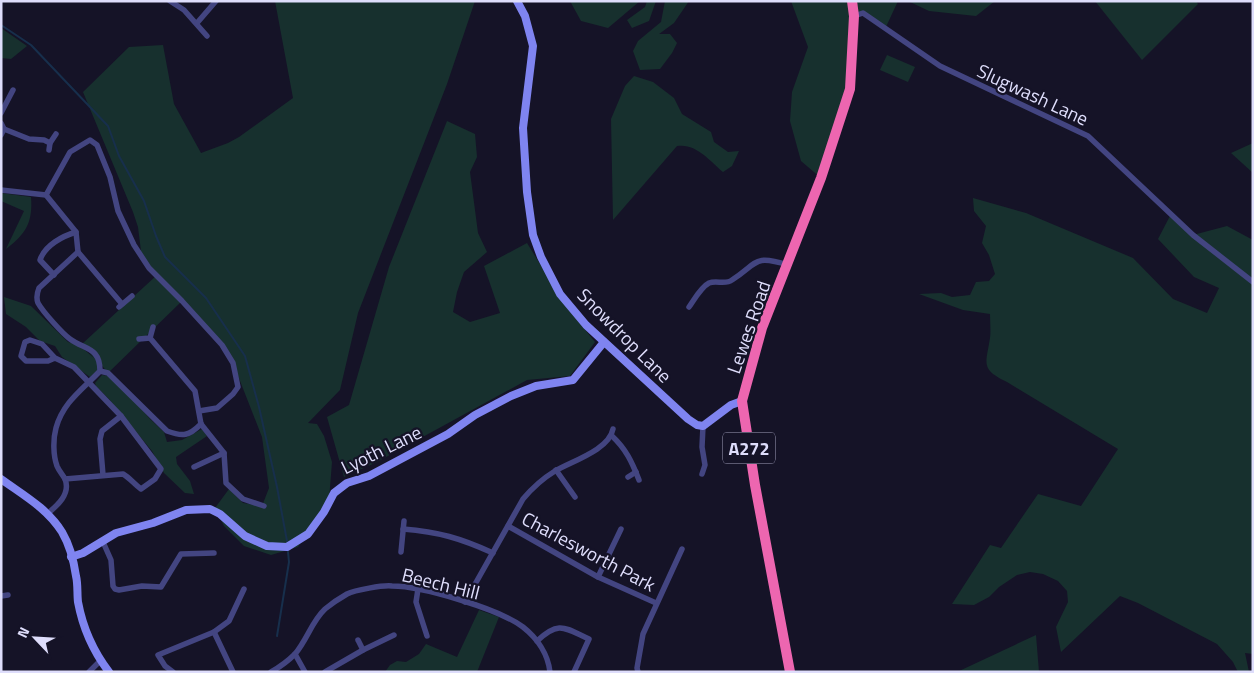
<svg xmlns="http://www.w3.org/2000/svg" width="1254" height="673" viewBox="0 0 1254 673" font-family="'Titillium Web',sans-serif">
	<rect width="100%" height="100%" fill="#151327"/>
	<g fill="#17302e">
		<path d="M 275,1 L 475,1 L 447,84 L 358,313 L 340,390 L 308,423 L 317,424 L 324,436 L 332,462 L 329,500 L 298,547 L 271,555 L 244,546 L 224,526 L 215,508 L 229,489 L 243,503 L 262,506 L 269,488 L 262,437 L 233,363 L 222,345 L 182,301 L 108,373 L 99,362 L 99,369 L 90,377 L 62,357 L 55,346 L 40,341 L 26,327 L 6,314 L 4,297 L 31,306 L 68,342 L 80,346 L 94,358 L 82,344 L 157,275 L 142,259 L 138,227 L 133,212 L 83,92 L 129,47 L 163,45 L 174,104 L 201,153 L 228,143 L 239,137 L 293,98 Z"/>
		<path d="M 570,1 L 640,1 L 608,28 L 581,21 Z"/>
		<path d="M 647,1 L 656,1 L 649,21 L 632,28 L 627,20 L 645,7 Z"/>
		<path d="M 665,1 L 689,1 L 674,23 L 659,34 L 670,34 L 677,43 L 672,53 L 660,69 L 640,70 L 633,51 L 638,41 L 661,22 Z"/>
		<path d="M 791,1 L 898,1 L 885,29 L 863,13 L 854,16 L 850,89 L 821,178 L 801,161 L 790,121 L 792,92 L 808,47 Z"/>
		<path d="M 908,1 L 995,1 L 976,16 L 929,11 Z"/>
		<path d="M 1095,1 L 1196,1 L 1198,4 L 1142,60 Z"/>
		<path d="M 1,28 L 27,46 L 11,59 L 1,58 Z"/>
		<path d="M 887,55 L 915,67 L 908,82 L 880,70 Z"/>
		<path d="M 634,76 L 653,82 L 674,98 L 682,114 L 711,132 L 714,142 L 728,152 L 739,151 L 732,166 L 723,172 C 709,160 696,143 677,146 L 613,220 L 611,119 L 625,86 Z"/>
		<path d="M 447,121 L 475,134 L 477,157 L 470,172 L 478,233 L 487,252 L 464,272 L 457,292 L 453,312 L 470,322 L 500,313 L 484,266 L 527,243 L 566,306 L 595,342 L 570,376 L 527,380 L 377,462 L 344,477 L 327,417 L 349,405 L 389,267 Z"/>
		<path d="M 1253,143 L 1253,173 L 1231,153 Z"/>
		<path d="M 1,193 L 31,197 C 33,222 26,234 6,249 L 24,211 L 1,201 Z"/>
		<path d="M 973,198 L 1026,213 L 1133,258 L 1173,299 L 1207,313 L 1219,288 L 1194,277 L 1158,239 L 1171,214 L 1193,235 L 1227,226 L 1253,240 L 1253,654 L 1245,653 L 1249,672 L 1238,672 L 1233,662 L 1217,644 L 1138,603 L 1120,596 L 1061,652 L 1056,627 L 1068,602 L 1067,591 L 1058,581 L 1043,574 L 1030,572 L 1017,575 L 999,587 L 989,597 L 974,605 L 952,604 L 990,545 L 1001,548 L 1038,494 L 1081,506 L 1118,449 L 1007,382 C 980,369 986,364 990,338 C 991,331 990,322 990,314 L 963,310 L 919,294 L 941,293 L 952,297 L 970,295 L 976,282 L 989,281 L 995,274 L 989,255 L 982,243 L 986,226 L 974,211 Z"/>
		<path d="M 102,375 L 108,376 L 130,396 L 150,419 L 164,432 L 167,442 L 182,440 L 202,429 L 207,436 L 176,457 L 177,464 L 190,481 L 194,494 L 185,493 L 164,473 L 152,451 L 109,399 L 96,386 L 95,383 Z"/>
		<path d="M 479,610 L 499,617 L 477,672 L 385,672 L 390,665 L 397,661 L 406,662 L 419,654 L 426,644 L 457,657 Z"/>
		<path d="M 1036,635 L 1039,672 L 957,672 Z"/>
	</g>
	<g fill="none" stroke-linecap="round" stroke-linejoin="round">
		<g stroke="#172f4c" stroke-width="2">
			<path d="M 1,25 L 31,45 L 108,126 L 119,156 L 144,201 L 156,236 L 165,257 L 206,298 L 245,356 L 259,407 L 277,487 L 287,541"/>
			<path d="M 277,636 L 289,562 L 288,552"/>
		</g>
		<g stroke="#434581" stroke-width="5.5">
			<path d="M 170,1 L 184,10 L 207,36"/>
			<path d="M 854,16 L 863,13 L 940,66 L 1088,136 L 1193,235 L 1253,282"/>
			<path d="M 197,23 L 216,1"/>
			<path d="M 1,113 L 13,90"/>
			<path d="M 1,123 L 4,129 L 1,135"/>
			<path d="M 4,129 L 29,139 L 44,140 L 50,143"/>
			<path d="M 49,150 L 50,143 L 56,134"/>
			<path d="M 1,190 L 46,195 L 76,232 L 78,252 L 39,288 C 37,293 36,298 38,303 C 43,312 63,334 70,339 C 85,350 100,347 100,371 C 83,389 63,402 56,428 C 53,439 53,455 57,466 C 59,471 63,475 65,479 C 71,494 57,506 47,514"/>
			<path d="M 46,195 L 70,152 L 90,140 L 97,145 L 110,177 L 118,211 L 134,245 L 149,268 L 182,301 L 222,345 L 233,363 L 238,387 L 233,394 L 217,408 L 199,411"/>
			<path d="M 78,252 L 122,304"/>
			<path d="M 54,275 L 40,260 C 45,245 63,236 76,232"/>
			<path d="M 119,307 L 132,296"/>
			<path d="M 689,307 C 694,300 701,287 709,283 C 716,280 726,285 732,280 C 758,263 753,254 788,265"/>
			<path d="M 150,338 L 195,391 L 201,424"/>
			<path d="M 139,339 L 150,338 L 153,327"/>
			<path d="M 55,358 L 42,344 L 30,340 L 25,342 L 21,356 L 26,361 L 48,361 L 55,358 L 74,367 L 121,416 L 161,469 L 155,479 L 141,489 C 134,484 130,478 123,474 L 65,479"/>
			<path d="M 100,371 L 108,373 L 167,431 C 183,437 189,436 201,424"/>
			<path d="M 201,424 L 224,453 L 226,483 L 243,499 L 264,506"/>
			<path d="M 612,436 C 626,449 632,462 639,480"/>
			<path d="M 194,467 L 224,453"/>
			<path d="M 556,470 L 575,497"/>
			<path d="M 702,474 L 705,465 L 702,447 L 703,426"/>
			<path d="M 103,475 L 100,439 L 102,431 L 121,416"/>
			<path d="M 628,477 L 636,472"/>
			<path d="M 508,526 L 598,577 L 656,603"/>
			<path d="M 403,529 C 439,532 460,538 493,553"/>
			<path d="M 103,542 L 111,560 L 113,586 L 115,589 L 119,590 L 142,586 L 161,587 L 181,554 L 214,553"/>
			<path d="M 401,552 L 404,521"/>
			<path d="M 598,577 L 621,529"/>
			<path d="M 418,589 L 416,602 L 427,636"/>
			<path d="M 1,596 L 8,595"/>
			<path d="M 465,602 L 523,499 C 533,487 542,479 555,471 C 572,461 609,450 613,429"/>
			<path d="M 214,632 L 233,672"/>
			<path d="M 358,640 L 363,650"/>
			<path d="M 537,641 C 559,620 565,628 589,639 L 574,672"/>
			<path d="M 295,654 L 305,672"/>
			<path d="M 89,672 L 100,661"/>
			<path d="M 173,672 L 165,666 L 158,655 L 214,632 L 229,621 L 244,589"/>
			<path d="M 271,672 C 278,668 289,660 295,654 C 307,640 312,621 325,609 C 331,604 340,598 347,594 C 355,590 383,585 392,586 C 422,586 499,609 523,627 C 537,638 548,654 550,672"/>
			<path d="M 325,672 L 363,650 L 394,635"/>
			<path d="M 638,672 L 637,668 L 643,634 L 682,549"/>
		</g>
		<g stroke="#7f84f0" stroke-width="8">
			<path d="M 517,1 L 525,16 L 533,46 L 523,128 L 527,192 L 533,235 L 541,257 L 560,294 L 586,325 L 688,419 L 697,425 L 703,426 L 731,405 L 742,401"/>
			<path d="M 1,479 C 23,495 47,508 62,532 C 69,544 74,562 76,576 C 78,584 77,594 78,602 C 83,629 93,651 109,672"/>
			<path d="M 71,557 L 83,553 L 116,533 L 153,523 L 186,510 L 210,509 L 220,514 L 245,536 L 267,546 L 287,547 L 308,534 L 324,512 L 334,493 L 347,483 L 369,476 L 448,434 L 475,415 L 511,396 L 536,386 L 573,380 L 604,342"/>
		</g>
		<path stroke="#ed66b0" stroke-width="10" d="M 790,672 L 755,485 L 742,401 L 762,328 L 821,178 L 850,89 L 854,16 L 852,1"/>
	</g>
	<g text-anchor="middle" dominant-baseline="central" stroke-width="4.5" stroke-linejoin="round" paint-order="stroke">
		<rect fill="#151327" stroke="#a2a0bb" stroke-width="1" x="723" y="432.5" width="52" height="31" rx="4"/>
		<g font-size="18" font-weight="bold" fill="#deddfb">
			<text x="749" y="448">A272</text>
		</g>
		<g font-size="19" fill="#deddfb" stroke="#151327">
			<text transform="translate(1033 94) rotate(25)">Slugwash Lane</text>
			<text transform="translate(748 327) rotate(-71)">Lewes Road</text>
			<text transform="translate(625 335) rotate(45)">Snowdrop Lane</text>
			<text transform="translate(381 449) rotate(-26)">Lyoth Lane</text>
			<text transform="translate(589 551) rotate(28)">Charlesworth Park</text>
			<text transform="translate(441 583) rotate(14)">Beech Hill</text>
		</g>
	</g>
	<rect width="1254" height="673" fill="none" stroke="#deddfb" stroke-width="5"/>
	<g transform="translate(35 638) rotate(295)" stroke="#151327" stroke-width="4" paint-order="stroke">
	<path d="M0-4L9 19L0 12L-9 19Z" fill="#deddfb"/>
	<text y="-8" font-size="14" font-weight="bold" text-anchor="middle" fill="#deddfb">N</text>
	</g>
</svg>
